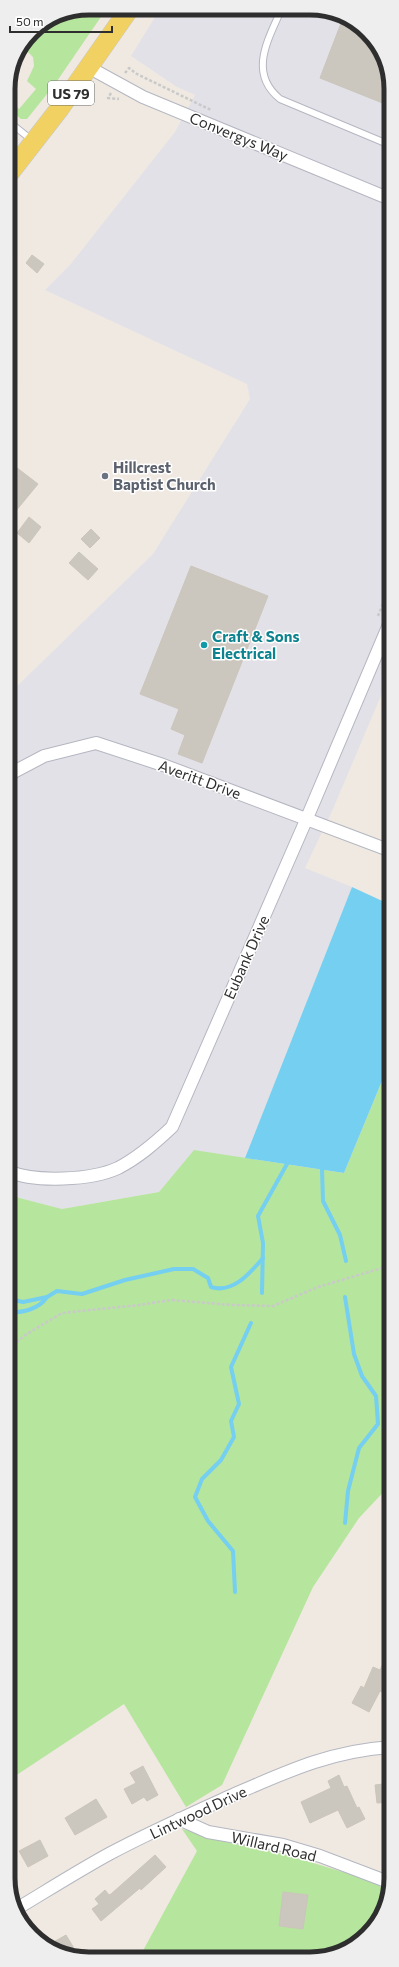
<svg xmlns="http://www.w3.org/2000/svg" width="399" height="1967" viewBox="0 0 399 1967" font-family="Commissioner,sans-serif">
	<rect width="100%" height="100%" fill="#efe9e1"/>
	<path fill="#e3e1e8" d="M 160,9 L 331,11 L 371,36 L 390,78 L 391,672 L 333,809 L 305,868 L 352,887 L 245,1158 L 194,1151 L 159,1192 L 62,1209 L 8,1195 L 8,695 L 153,554 L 250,399 L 247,384 L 45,290 L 70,265 L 175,132 L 195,95 L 177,87 L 131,56 Z"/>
	<g fill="#b6e59e">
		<path d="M 89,8 L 107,8 L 55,84 L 27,119 L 21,119 L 8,108 L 8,103 L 12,103 L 19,109 L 36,89 L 27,81 L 34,66 L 33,57 L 22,46 C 41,18 57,14 89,8 Z"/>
		<path d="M 391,1059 L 391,1484 L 359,1518 L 313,1587 L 222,1785 L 186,1807 L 124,1704 L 9,1780 L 8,1195 L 62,1209 L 159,1192 L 194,1150 L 344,1173 Z"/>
		<path d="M 182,1829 L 230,1843 L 280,1853 L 373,1881 L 391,1883 L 371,1932 L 346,1951 L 321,1958 L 139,1958 L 197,1851 Z"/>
	</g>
	<path fill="#75cff0" d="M 352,887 L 391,905 L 391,1059 L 344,1173 L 245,1158 Z"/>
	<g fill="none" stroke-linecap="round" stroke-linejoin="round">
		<g stroke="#75cff0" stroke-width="4">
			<path d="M 322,1169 L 323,1201 L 340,1235 L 346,1261"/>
			<path d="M 262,1293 L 263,1243 L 258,1216 L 287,1164"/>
			<path d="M 345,1297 L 354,1354 L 362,1376 L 376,1396 L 378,1424 L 359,1448 L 348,1491 L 345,1523"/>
			<path d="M 9,1299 L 23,1302 L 47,1297 L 57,1291 L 82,1294 L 125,1280 L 174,1269 L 193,1269 L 208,1278 L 211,1287 C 233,1294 250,1273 263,1258"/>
			<path d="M 9,1313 C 23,1312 38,1310 47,1297"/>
			<path d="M 235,1592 L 233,1551 L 208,1521 L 195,1497 L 202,1479 L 221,1460 L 234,1437 L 231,1421 L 239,1404 L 231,1367 L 251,1323"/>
		</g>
	</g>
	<g fill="#cbc7bf" stroke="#cbc5ba">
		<path d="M 343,18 L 371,36 L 390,78 L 390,106 L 320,78 Z"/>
		<path d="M 32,255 L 44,264 L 37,273 L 26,263 Z"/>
		<path d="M 8,461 L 38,484 L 15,512 L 8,506 Z"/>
		<path d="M 29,517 L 41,527 L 29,543 L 17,533 Z"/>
		<path d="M 91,529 L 100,538 L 90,548 L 81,539 Z"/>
		<path d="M 79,552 L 98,569 L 88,580 L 69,563 Z"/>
		<path d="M 191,566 L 268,596 L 202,763 L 178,754 L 185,735 L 171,729 L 179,709 L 140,694 Z"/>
		<path d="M 391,1647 L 391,1696 L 380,1691 L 369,1712 L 352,1703 L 361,1686 L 364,1688 L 373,1667 L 380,1670 Z"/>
		<path d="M 143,1766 L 158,1795 L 147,1801 L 144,1797 L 132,1804 L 124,1789 L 136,1783 L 130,1773 Z"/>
		<path d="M 339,1775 L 344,1787 L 347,1786 L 357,1808 L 359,1807 L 365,1819 L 347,1828 L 338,1810 L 310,1823 L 301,1802 L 331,1788 L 328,1781 Z"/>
		<path d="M 391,1783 L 391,1802 L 377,1803 L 375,1785 Z"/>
		<path d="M 96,1799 L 107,1817 L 75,1835 L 65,1818 Z"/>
		<path d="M 40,1840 L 48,1856 L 28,1867 L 19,1851 Z"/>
		<path d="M 155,1855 L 166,1867 L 141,1890 L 140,1888 L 101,1921 L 92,1909 L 99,1904 L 95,1899 L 105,1890 L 109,1895 L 111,1894 Z"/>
		<path d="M 283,1892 L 308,1895 L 303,1929 L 279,1926 Z"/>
		<path d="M 66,1935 L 75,1950 L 68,1955 L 50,1944 Z"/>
	</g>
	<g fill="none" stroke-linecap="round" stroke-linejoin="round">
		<defs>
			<g id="lane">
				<path d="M 281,10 C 268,40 248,73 280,99 L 390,145"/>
				<path d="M 8,121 L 33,141"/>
			</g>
			<g id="street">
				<path d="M 90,68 L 143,97 L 390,199"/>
				<path d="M 8,775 L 44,756 L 96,743 L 163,765 L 391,851"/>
				<path d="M 8,1171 C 35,1183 92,1180 118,1168 C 139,1157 155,1143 172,1127 L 307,818 L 390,622"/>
				<path d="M 179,1819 L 208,1832 L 283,1845 L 320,1856 L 391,1883"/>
				<path d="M 18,1908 C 48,1890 78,1871 109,1854 C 150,1832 193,1813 235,1794 C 288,1771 331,1751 391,1747"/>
			</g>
			<path id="primary" d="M 8,175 L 60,108 L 130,8"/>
		</defs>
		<use href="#lane" stroke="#b4b7c1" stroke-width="8"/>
		<use href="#street" stroke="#b4b7c1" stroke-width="14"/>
		<use href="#primary" stroke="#c9c9c9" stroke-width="20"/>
		<g stroke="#c9c9c9" stroke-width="2.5" stroke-dasharray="3 2" stroke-linecap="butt">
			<path d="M 125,73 L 129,68 L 137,74 L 211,110"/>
			<path d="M 111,93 L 108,98 L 119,99"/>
			<path d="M 378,616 L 390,587"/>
			<path d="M 9,1349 L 25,1335 L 62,1313 L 139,1305 L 172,1300 L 232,1305 L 273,1306 L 318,1287 L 382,1268 L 391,1261"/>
		</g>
		<use href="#lane" stroke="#fff" stroke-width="6"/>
		<use href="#street" stroke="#fff" stroke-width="12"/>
		<use href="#primary" stroke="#f2d163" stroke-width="19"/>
	</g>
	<circle fill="#6b7280" stroke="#fff" stroke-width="1.5" cx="105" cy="476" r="4"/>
	<circle fill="#0f9aa8" stroke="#fff" stroke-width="1.5" cx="204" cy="645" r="4"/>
	<g text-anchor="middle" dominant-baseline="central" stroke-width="3" stroke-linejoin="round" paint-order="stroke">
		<rect fill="#fff" stroke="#6d6d6d" stroke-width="1" x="48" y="81" width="46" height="24" rx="3"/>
		<g font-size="14" font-weight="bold" fill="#2e2e2e">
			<text x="71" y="93">US 79</text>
		</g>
		<g font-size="15" fill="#2e2e2e" stroke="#fff">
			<text transform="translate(239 136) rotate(22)">Convergys Way</text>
			<text transform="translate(200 779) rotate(20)">Averitt Drive</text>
			<text transform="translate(246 957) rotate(-66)">Eubank Drive</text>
			<text transform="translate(198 1812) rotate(-25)">Lintwood Drive</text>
			<text transform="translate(274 1846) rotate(13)">Willard Road</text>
		</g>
		<g font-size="15" font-weight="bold" fill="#5b616d" stroke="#fff" text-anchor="start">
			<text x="113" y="467">Hillcrest<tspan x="113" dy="17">Baptist Church</tspan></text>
		</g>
		<g font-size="15" font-weight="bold" fill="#0d838f" stroke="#fff" text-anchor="start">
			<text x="212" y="636">Craft &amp; Sons<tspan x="212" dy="17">Electrical</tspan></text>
		</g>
	</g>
	<path d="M0 0H399V1967H0ZM89 15H310A74 74 0 0 1 384 89V1878A74 74 0 0 1 310 1952H89A74 74 0 0 1 15 1878V89A74 74 0 0 1 89 15Z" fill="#eee" fill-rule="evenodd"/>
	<path fill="none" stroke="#2e2e2e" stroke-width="5" d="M89 15H310A74 74 0 0 1 384 89V1878A74 74 0 0 1 310 1952H89A74 74 0 0 1 15 1878V89A74 74 0 0 1 89 15Z"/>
	<path d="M10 26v6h102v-6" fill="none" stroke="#2e2e2e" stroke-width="2"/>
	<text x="16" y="26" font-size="12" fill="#2e2e2e" stroke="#ffffff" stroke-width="3" paint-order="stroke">50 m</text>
</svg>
